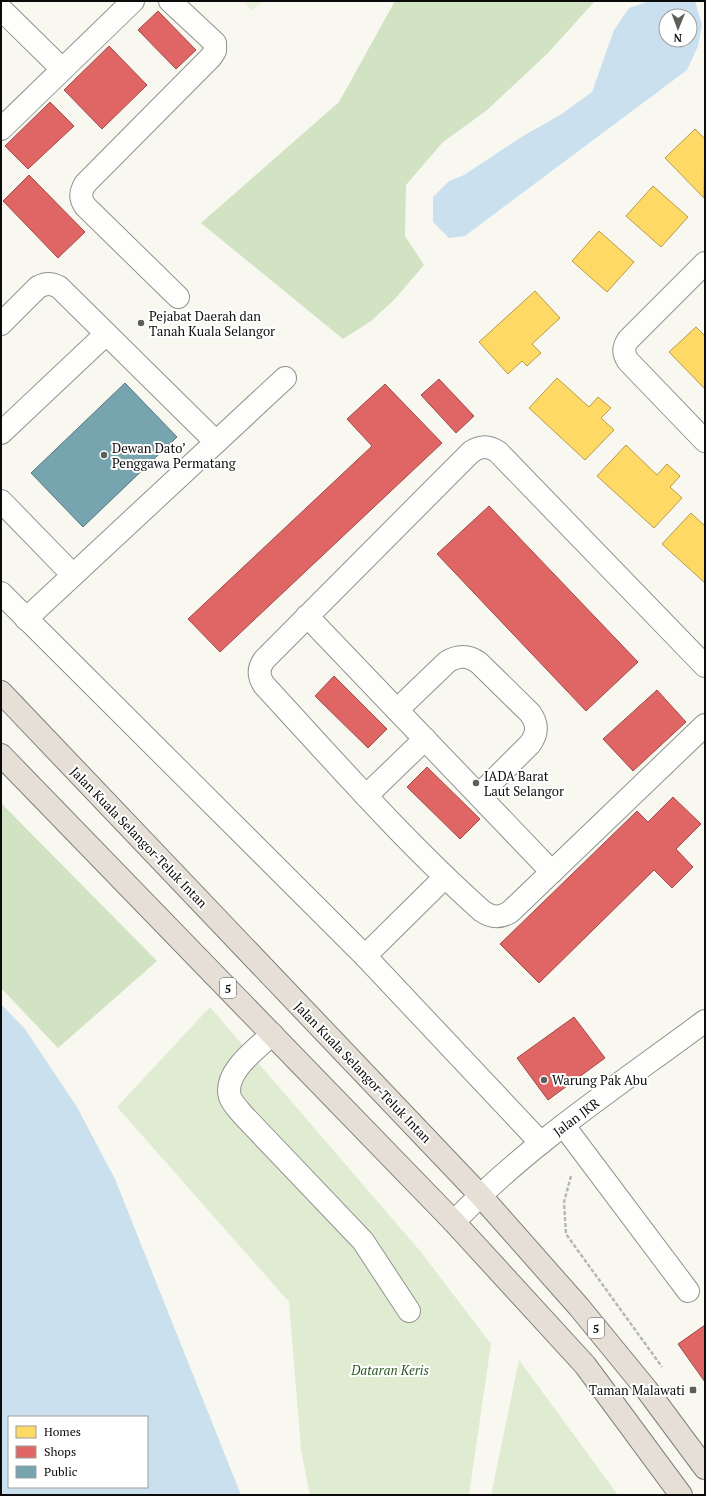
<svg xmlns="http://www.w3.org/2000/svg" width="706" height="1496" viewBox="0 0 706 1496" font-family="'PT Serif',serif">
	<rect width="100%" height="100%" fill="#f9f8f0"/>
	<g fill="#e0ecd2">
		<path d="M 210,1007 L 421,1252 L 491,1344 L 469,1495 L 310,1495 L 301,1450 L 289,1302 L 117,1107 Z"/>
		<path d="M 519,1360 L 618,1495 L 491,1495 Z"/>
	</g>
	<g fill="#d1e3c2">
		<path d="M 395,1 L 595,1 L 548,53 L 486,111 L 443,142 L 406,185 L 405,236 L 424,265 L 394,300 L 371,321 L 343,339 L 201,223 L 339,102 Z"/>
		<path d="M 1,803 L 157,961 L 58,1048 L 1,988 Z"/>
	</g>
	<path fill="#eaf1dc" d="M 243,1 L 263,1 L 252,11 Z"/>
	<g fill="#cbe0ef" fill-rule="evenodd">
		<path d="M 650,1 L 695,1 L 702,25 L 698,46 L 687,70 L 465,236 L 449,238 L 433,222 L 433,197 L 449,181 L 464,175 L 523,136 L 560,115 L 592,92 L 614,30 L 629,8 ZM 666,16 L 690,16 L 690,40 L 666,40 Z"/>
		<path d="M 1,1004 L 25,1029 L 77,1107 L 115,1179 L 241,1495 L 1,1495 ZM 9,1417 L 147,1417 L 147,1487 L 9,1487 Z"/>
	</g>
	<g fill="#ffd966" stroke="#b69b4b">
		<path d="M 695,129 L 705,139 L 704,198 L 665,158 Z"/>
		<path d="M 653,186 L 688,217 L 661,247 L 626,216 Z"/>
		<path d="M 599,231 L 634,262 L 607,292 L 572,261 Z"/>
		<path d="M 535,291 L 560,318 L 532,344 L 541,353 L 527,366 L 522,361 L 508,374 L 479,342 Z"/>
		<path d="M 696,327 L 705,336 L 705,389 L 669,352 Z"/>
		<path d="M 557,378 L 589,407 L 598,397 L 611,408 L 601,418 L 614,430 L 585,460 L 529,408 Z"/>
		<path d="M 626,445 L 657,475 L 667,464 L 680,476 L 670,487 L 682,498 L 654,528 L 597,476 Z"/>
		<path d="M 691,513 L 705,526 L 705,583 L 662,544 Z"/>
	</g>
	<g fill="#e06666" stroke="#a04b4b">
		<path d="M 158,11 L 196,50 L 176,69 L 138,30 Z"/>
		<path d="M 109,46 L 147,85 L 102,129 L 64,90 Z"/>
		<path d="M 50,102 L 74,126 L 28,169 L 5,146 Z"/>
		<path d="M 29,175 L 85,232 L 58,258 L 3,201 Z"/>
		<path d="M 439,379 L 474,416 L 456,433 L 421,395 Z"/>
		<path d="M 385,384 L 442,443 L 220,652 L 188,619 L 372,446 L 347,419 Z"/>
		<path d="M 489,506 L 638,662 L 586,711 L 437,554 Z"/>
		<path d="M 334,676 L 387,729 L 368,748 L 315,696 Z"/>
		<path d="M 657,690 L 686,722 L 633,771 L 603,739 Z"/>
		<path d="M 427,767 L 480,819 L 460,839 L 407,787 Z"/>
		<path d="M 673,797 L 701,824 L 676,849 L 693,867 L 672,888 L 654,870 L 539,983 L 500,944 L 637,811 L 648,822 Z"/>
		<path d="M 574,1017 L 605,1058 L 548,1100 L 517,1058 Z"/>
		<path d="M 705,1325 L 705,1382 L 678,1344 Z"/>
	</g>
	<path fill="#76a5af" stroke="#56777e" d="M 125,383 L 177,437 L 83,527 L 31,473 Z"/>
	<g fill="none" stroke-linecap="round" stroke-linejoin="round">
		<defs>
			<g id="minor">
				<path d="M 170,1 L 215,43 L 215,51 L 211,57 L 85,184 C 80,193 80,198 85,206 L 178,297"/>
				<path d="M 1,9 L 62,69"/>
				<path d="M 1,129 L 133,1"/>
				<path d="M 705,263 L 628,340 C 623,348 623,353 628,361 L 705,441"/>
				<path d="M 1,324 L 38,287 C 46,283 51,283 59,287 L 216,442"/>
				<path d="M 1,433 L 106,334"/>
				<path d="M 1,501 L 73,575"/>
				<path d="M 1,593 L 365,956 L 541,1143"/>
				<path d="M 307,616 L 552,872"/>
				<path d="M 26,619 L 285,378"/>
				<path d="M 705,666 L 498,452 C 488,445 480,446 471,452 L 264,660 C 258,669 258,676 264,685 C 335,762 404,841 482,911 C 492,918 500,918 510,912 L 705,725"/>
				<path d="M 397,710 L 447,662 C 459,655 468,655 479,663 L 530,713 C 538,724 538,733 530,744 L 479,795"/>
				<path d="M 366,796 L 425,739"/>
				<path d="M 365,956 L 445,877"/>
				<path d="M 272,1034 C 257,1049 223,1072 230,1097 C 232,1103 239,1110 243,1115 L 363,1241 L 409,1311"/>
				<path d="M 564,1126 L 688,1291"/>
				<path d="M 454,1222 C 527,1145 619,1085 705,1021"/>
			</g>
			<g id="highway">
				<path d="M 1,692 L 480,1195 L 579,1307 L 647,1390 L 705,1468"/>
				<path d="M 1,755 L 454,1222 L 585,1365 L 681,1495"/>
			</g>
		</defs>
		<use href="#minor" stroke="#92928e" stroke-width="24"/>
		<use href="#highway" stroke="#7f7f7b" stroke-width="24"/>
		<path stroke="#b7b7b5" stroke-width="2.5" stroke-dasharray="4 2" stroke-linecap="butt" d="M 571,1176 L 564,1202 L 566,1234 L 662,1367"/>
		<use href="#minor" stroke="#fefefd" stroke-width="22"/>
		<use href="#highway" stroke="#e6dfd6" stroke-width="22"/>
	</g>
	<g fill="#5e5e5b" stroke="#fff" stroke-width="1.5">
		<circle cx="141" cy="323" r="4"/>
		<circle cx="104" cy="455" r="4"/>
		<circle cx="476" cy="783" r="4"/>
		<circle cx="544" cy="1080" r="4"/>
		<rect x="689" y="1386" width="8" height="8" rx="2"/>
	</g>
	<g text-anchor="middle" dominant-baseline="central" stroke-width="4" stroke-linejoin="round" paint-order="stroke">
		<g fill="#fff" stroke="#545454" stroke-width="1">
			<rect x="220" y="978" width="16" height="20" rx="3"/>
			<rect x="588" y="1318" width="16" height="20" rx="3"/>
		</g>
		<g font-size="12" font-weight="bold" fill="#0b0b0b">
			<text x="228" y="988">5</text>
			<text x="596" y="1328">5</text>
		</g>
		<g font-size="13" fill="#0b0b0b" stroke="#fff" text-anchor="start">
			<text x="149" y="316">Pejabat Daerah dan<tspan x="149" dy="15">Tanah Kuala Selangor</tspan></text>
			<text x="112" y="448">Dewan Dato’<tspan x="112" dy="15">Penggawa Permatang</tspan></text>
			<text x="484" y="776">IADA Barat<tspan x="484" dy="15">Laut Selangor</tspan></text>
			<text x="552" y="1080">Warung Pak Abu</text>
			<text x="685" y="1390" text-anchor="end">Taman Malawati</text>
		</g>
		<g font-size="13" fill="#0b0b0b" stroke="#fff">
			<text transform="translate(139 837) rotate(46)">Jalan Kuala Selangor-Teluk Intan</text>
			<text transform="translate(363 1072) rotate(46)">Jalan Kuala Selangor-Teluk Intan</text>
			<text transform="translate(576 1117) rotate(-37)">Jalan JKR</text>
		</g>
		<g font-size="13" font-style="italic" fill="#2c5a24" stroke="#fff">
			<text x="390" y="1370">Dataran Keris</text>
		</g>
	</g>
	<rect width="706" height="1496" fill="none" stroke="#0b0b0b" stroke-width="4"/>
	<rect x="8" y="1416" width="140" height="72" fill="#ffffff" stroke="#9d9d9d"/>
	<rect x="16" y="1426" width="20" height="12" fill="#ffd966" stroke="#9d9d9d"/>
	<text x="44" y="1436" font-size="12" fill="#0b0b0b">Homes</text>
	<rect x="16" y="1446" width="20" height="12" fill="#e06666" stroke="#9d9d9d"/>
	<text x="44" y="1456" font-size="12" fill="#0b0b0b">Shops</text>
	<rect x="16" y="1466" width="20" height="12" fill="#76a5af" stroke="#9d9d9d"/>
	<text x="44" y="1476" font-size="12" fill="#0b0b0b">Public</text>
	<g transform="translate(678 28) rotate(181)"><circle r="19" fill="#ffffff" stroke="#9d9d9d"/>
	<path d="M0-3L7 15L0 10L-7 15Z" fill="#5e5e5b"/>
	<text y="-6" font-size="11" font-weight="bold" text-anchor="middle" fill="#0b0b0b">N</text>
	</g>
</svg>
